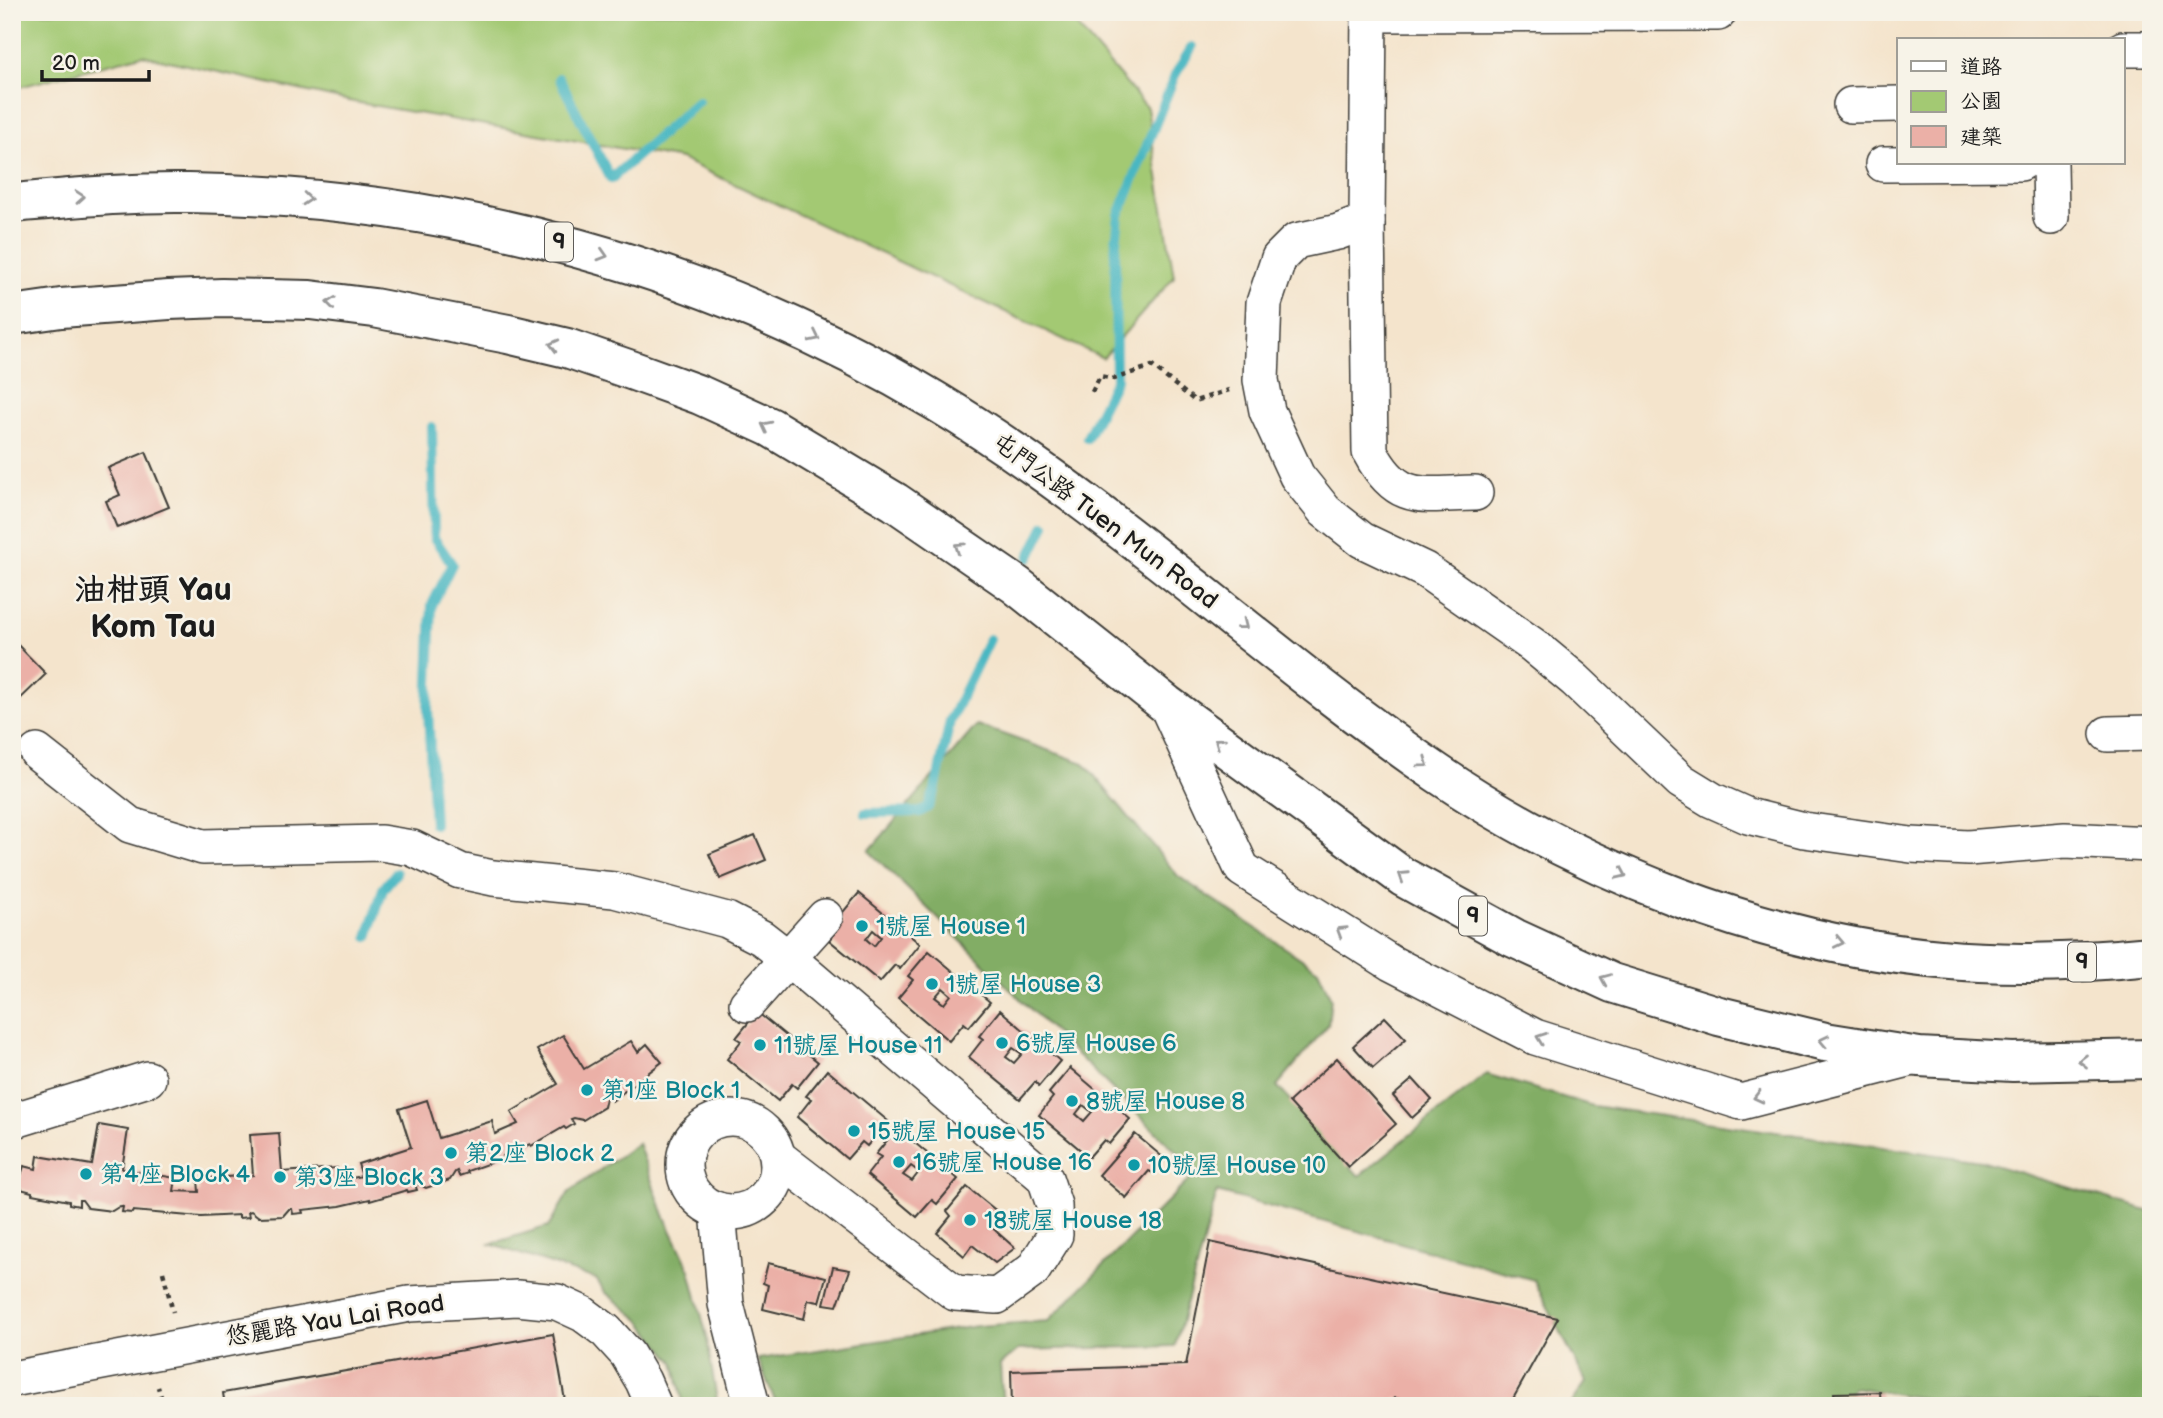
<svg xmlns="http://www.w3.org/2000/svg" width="2163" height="1418" viewBox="0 0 2163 1418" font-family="'Balsamiq Sans','LXGW WenKai TC',sans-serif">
	<rect width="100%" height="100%" fill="#f7f3e8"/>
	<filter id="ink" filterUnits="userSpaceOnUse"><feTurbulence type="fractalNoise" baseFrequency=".0143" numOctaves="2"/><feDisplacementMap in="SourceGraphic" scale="14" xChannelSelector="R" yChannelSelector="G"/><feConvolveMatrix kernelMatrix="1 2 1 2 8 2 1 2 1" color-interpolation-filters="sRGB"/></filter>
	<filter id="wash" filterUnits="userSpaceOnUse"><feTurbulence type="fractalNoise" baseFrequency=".00686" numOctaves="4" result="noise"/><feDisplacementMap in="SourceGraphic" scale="28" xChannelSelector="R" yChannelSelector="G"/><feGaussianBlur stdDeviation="1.57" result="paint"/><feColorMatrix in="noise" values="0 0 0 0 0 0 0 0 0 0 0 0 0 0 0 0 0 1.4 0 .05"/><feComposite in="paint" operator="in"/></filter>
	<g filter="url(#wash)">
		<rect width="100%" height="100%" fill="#f4e4cc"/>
		<path fill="#a3c973" stroke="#607248" stroke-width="2" d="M 12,12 L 1065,12 L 1147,108 L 1174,277 L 1103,358 L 681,159 L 354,102 L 142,55 L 12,89 Z"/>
		<g fill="#82ad65" stroke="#4f6440" stroke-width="2">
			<path d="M 977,725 L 1084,763 L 1178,876 L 1318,970 L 1331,998 L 1328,1025 L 1277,1086 L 1359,1176 L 1486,1074 L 1593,1106 L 1981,1161 L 2151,1212 L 2151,1406 L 1974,1406 L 1852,1387 L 1845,1406 L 1570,1406 L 1586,1382 L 1534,1280 L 1217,1192 L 1175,1346 L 1018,1350 L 1000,1365 L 1003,1406 L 777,1406 L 758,1359 L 977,1326 L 1048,1321 L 1197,1172 L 869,851 Z"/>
			<path d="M 638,1143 L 664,1215 L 690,1270 L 706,1333 L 718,1406 L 684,1406 L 674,1362 L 640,1320 L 605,1292 L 596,1279 L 490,1244 L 549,1226 L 569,1192 Z"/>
		</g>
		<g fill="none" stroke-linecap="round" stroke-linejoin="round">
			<g stroke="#49b7c2" stroke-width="10">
				<path d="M 559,78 L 611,179 L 698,101"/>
				<path d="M 432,427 L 434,538 L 452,564 L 432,605 L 428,709 L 434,824"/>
				<path d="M 1087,438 L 1116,379 L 1115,253 L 1119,215 L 1175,75 L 1192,47"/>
				<path d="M 1029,558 L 1045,525"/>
				<path d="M 865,813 L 920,812 L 928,807 L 935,791 L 950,721 L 989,639"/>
				<path d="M 368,937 L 383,889 L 396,873"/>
			</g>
		</g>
		<g id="blocks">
			<g fill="#ebb0a7" fill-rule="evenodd">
				<path d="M 146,452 L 169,507 L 117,528 L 106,501 L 120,495 L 108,468 Z"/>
				<path d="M 12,639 L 46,674 L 12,707 Z"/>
				<path d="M 755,835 L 766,860 L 720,879 L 709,854 Z"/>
				<path d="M 859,893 L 920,944 L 900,969 L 895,965 L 880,982 L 829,940 L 843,922 L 838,918 ZM 873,930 L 881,937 L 874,946 L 866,939 Z"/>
				<path d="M 929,951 L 990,1002 L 969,1027 L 964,1023 L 949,1041 L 898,998 L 913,980 L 908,976 ZM 943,988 L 951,995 L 944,1004 L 935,997 Z"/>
				<path d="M 1000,1010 L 1060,1061 L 1039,1086 L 1035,1082 L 1020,1099 L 969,1057 L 983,1039 L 979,1036 ZM 1013,1048 L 1022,1054 L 1014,1063 L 1006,1057 Z"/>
				<path d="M 757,1012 L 818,1062 L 797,1088 L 792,1084 L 778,1101 L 727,1059 L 741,1041 L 736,1038 Z"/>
				<path d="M 1385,1017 L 1406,1039 L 1373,1068 L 1353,1046 Z"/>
				<path d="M 563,1035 L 584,1069 L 631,1041 L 638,1052 L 647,1044 L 662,1062 L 612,1101 L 609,1096 L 606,1098 L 604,1107 L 583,1120 L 574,1118 L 571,1119 L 574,1124 L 566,1129 L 564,1127 L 531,1146 L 530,1144 L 503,1156 L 504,1158 L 467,1171 L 468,1173 L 459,1176 L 457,1171 L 455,1172 L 450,1180 L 426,1188 L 418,1184 L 415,1184 L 417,1190 L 408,1192 L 407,1190 L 370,1201 L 370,1199 L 340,1206 L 302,1210 L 303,1213 L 293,1214 L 292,1209 L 289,1209 L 283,1216 L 259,1217 L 251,1211 L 248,1212 L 249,1217 L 239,1218 L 239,1215 L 201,1217 L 133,1211 L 132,1213 L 122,1212 L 123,1207 L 120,1206 L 112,1211 L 88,1208 L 82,1200 L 79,1200 L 79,1206 L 69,1204 L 69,1201 L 32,1194 L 32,1192 L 17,1188 L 24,1166 L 36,1169 L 38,1156 L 92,1165 L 99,1125 L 128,1130 L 122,1169 L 176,1178 L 174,1191 L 199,1192 L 198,1179 L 253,1175 L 250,1135 L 279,1133 L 282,1172 L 337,1168 L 338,1181 L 362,1176 L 358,1164 L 411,1147 L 399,1109 L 427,1100 L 439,1138 L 492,1121 L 495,1134 L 518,1124 L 511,1112 L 558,1084 L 537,1050 Z"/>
				<path d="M 1337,1058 L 1396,1124 L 1348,1167 L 1289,1102 Z"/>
				<path d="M 1070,1068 L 1130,1119 L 1109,1144 L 1104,1140 L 1089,1157 L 1039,1115 L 1053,1097 L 1049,1093 ZM 1083,1105 L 1092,1112 L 1084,1121 L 1076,1114 Z"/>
				<path d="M 827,1070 L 888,1121 L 867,1146 L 862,1142 L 847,1159 L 797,1117 L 811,1099 L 806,1096 Z"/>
				<path d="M 1413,1079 L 1432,1100 L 1412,1118 L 1393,1096 Z"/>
				<path d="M 897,1128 L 958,1179 L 937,1204 L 932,1200 L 917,1217 L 867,1175 L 881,1157 L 876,1154 ZM 911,1166 L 919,1172 L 912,1181 L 903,1175 Z"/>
				<path d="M 1135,1134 L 1165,1159 L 1153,1173 L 1149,1171 L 1126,1198 L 1099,1175 Z"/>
				<path d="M 967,1187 L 999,1213 L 989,1225 L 1015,1248 L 995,1263 L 972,1245 L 964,1256 L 937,1233 L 951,1216 L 947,1211 Z"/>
				<path d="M 1210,1242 L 1558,1318 L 1509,1406 L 1435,1406 L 1395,1398 L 1388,1406 L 1012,1406 L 1011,1371 L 1186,1365 Z"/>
				<path d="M 768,1263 L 826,1277 L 819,1302 L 808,1300 L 804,1319 L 763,1309 L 768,1285 L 763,1283 Z"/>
				<path d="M 833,1267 L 850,1270 L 837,1306 L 824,1304 Z"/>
				<path d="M 553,1334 L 566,1406 L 225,1406 L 223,1393 Z"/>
				<path d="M 1880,1392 L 1881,1406 L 1835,1406 L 1834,1393 Z"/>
			</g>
		</g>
	</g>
	<g filter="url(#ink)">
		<use href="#blocks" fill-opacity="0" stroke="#3c3a36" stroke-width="2"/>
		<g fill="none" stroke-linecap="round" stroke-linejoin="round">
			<defs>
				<g id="minor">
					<path d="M 1369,12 L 1367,221 L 1370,452 C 1398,505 1423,494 1475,493"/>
					<path d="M 1369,14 L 1718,13"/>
					<path d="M 2123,49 L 2151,49"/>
					<path d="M 1851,105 L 1899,104"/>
					<path d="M 2050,163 L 2051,217"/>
					<path d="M 1883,164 L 2021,163"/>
					<path d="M 1367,221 L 1338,232 L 1296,241 L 1279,258 L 1264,303 L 1261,380 L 1267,411 L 1297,476 L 1325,511 L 1362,540 L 1425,570 L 1534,646 L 1575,680 L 1681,781 L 1712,800 L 1748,816 L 1804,830 L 1911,845 L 1968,848 L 2065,840 L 2151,844"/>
					<path d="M 1166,704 L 1242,869 L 1391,963 L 1535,1037 L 1741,1102 L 1916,1057"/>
					<path d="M 2108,734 L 2151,733"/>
					<path d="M 37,752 L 130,825 L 203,847 L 381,843 L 412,848 L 460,871 L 493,878 L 614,890 L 727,920 L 762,938 L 789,959 L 1045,1178 L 1054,1205 L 1055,1235 L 1033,1270 L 997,1296 L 955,1293 L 778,1157"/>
					<path d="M 747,1004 L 825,917"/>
					<circle cx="731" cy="1165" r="47"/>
					<path d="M 12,1121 L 148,1079"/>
					<path d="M 718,1210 L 726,1304 L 752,1406"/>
					<path d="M 12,1379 L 409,1304 L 517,1298 L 557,1302 L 583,1314 L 606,1331 L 627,1354 L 643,1381 L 654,1406"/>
				</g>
				<g id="highway">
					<path d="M 12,203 C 71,198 130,192 188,193 C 451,196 712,267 937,402 C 1116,510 1266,656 1437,773 C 1581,871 1766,943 1940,959 C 2009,966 2081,963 2151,956"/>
					<path d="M 12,315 L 61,308 L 169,300 L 222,298 L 310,300 L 374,308 L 508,334 L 567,348 L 631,370 L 700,395 L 770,427 L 895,502 L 1016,585 L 1166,704 L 1403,877 L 1514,938 L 1612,983 L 1719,1016 L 1825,1042 L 1919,1057 L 2013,1062 L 2151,1059"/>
				</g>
			</defs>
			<use href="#minor" stroke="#3c3a36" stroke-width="38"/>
			<use href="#highway" stroke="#3c3a36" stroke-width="42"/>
			<g stroke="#3c3a36" stroke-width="4.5" stroke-dasharray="5 5" stroke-linecap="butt">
				<path d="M 1092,392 L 1100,376 L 1114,379 L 1152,366 L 1195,401 L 1229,390"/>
				<path d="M 163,1272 L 173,1312"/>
				<path d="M 155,1406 L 162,1400 L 158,1387"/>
			</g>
			<use href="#minor" stroke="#fff" stroke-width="35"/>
			<use href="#highway" stroke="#fff" stroke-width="38"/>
		</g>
		<defs><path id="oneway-chevron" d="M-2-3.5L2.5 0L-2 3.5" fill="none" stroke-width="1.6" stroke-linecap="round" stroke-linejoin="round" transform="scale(1.75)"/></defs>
		<g stroke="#999">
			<use href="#oneway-chevron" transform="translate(80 197) rotate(-4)"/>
			<use href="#oneway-chevron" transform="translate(307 199) rotate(5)"/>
			<use href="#oneway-chevron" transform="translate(603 255) rotate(17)"/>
			<use href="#oneway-chevron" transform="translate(331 303) rotate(-173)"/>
			<use href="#oneway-chevron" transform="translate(815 337) rotate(26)"/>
			<use href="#oneway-chevron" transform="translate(554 345) rotate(-166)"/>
			<use href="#oneway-chevron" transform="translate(766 426) rotate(-153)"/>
			<use href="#oneway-chevron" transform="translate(959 547) rotate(-146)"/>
			<use href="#oneway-chevron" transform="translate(1243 625) rotate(38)"/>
			<use href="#oneway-chevron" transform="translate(1219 742) rotate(-144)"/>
			<use href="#oneway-chevron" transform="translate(1424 763) rotate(36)"/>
			<use href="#oneway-chevron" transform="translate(1622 874) rotate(24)"/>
			<use href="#oneway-chevron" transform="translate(1403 876) rotate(-147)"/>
			<use href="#oneway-chevron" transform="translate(1341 931) rotate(-148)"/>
			<use href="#oneway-chevron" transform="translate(1839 942) rotate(12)"/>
			<use href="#oneway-chevron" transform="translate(1605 979) rotate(-157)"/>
			<use href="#oneway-chevron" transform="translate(1541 1038) rotate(-160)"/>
			<use href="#oneway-chevron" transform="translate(1824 1041) rotate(-168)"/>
			<use href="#oneway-chevron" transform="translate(2083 1061) rotate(180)"/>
			<use href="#oneway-chevron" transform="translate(1758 1097) rotate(166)"/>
		</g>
	</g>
	<g fill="#0f9aa8" stroke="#f7f3e8" stroke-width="2.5">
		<circle cx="862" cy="926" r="7"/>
		<circle cx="932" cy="984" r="7"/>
		<circle cx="1002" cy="1043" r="7"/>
		<circle cx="760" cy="1045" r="7"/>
		<circle cx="587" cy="1090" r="7"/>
		<circle cx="1072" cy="1101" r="7"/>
		<circle cx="854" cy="1131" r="7"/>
		<circle cx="451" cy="1153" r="7"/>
		<circle cx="899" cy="1162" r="7"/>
		<circle cx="1134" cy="1165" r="7"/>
		<circle cx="86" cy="1174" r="7"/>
		<circle cx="280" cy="1177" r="7"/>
		<circle cx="970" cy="1220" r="7"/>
	</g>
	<g text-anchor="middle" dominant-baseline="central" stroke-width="5" stroke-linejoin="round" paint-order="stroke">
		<g fill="#f7f3e8" stroke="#5e5c59" stroke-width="2">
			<rect x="545" y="222.5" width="28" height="39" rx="5"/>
			<rect x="1459" y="896.5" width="28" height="39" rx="5"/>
			<rect x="2068" y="942.5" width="28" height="39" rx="5"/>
		</g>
		<g font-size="23" font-weight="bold" fill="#1c1c1c">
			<text x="559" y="242">9</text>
			<text x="1473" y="916">9</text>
			<text x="2082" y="962">9</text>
		</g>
		<g font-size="24" fill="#1c1c1c" stroke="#f7f3e8">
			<text transform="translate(1105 521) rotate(37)">屯門公路 Tuen Mun Road</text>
			<text transform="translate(335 1320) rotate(-9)">悠麗路 Yau Lai Road</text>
		</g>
		<g font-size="24" fill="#0d838f" stroke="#f7f3e8" text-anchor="start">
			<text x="876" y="926">1號屋 House 1</text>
			<text x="946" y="984">1號屋 House 3</text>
			<text x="1016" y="1043">6號屋 House 6</text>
			<text x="774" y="1045">11號屋 House 11</text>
			<text x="601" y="1090">第1座 Block 1</text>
			<text x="1086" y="1101">8號屋 House 8</text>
			<text x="868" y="1131">15號屋 House 15</text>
			<text x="465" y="1153">第2座 Block 2</text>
			<text x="913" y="1162">16號屋 House 16</text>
			<text x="1148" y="1165">10號屋 House 10</text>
			<text x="100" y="1174">第4座 Block 4</text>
			<text x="294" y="1177">第3座 Block 3</text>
			<text x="984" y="1220">18號屋 House 18</text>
		</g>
		<g font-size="32" font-weight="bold" fill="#1c1c1c" stroke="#f7f3e8">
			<text x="153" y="590">油柑頭 Yau<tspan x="153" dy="37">Kom Tau</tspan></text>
		</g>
	</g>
	<rect width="2163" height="1418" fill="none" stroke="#f7f3e8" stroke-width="42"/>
	<rect x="1897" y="38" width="228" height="126" fill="#f7f3e8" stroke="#9f9d96" stroke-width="2"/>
	<rect x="1911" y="61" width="35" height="10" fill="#ffffff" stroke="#9f9d96" stroke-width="2"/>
	<text x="1960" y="74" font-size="21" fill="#1c1c1c">道路</text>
	<rect x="1911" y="91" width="35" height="21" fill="#a3c973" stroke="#9f9d96" stroke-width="2"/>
	<text x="1960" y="108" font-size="21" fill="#1c1c1c">公園</text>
	<rect x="1911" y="126" width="35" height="21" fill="#ebb0a7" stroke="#9f9d96" stroke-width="2"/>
	<text x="1960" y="144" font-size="21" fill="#1c1c1c">建築</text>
	<path d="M42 70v10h107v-10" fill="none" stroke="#1c1c1c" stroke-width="3.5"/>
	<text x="52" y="70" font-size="21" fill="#1c1c1c" stroke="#f7f3e8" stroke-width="5" paint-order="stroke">20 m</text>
</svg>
